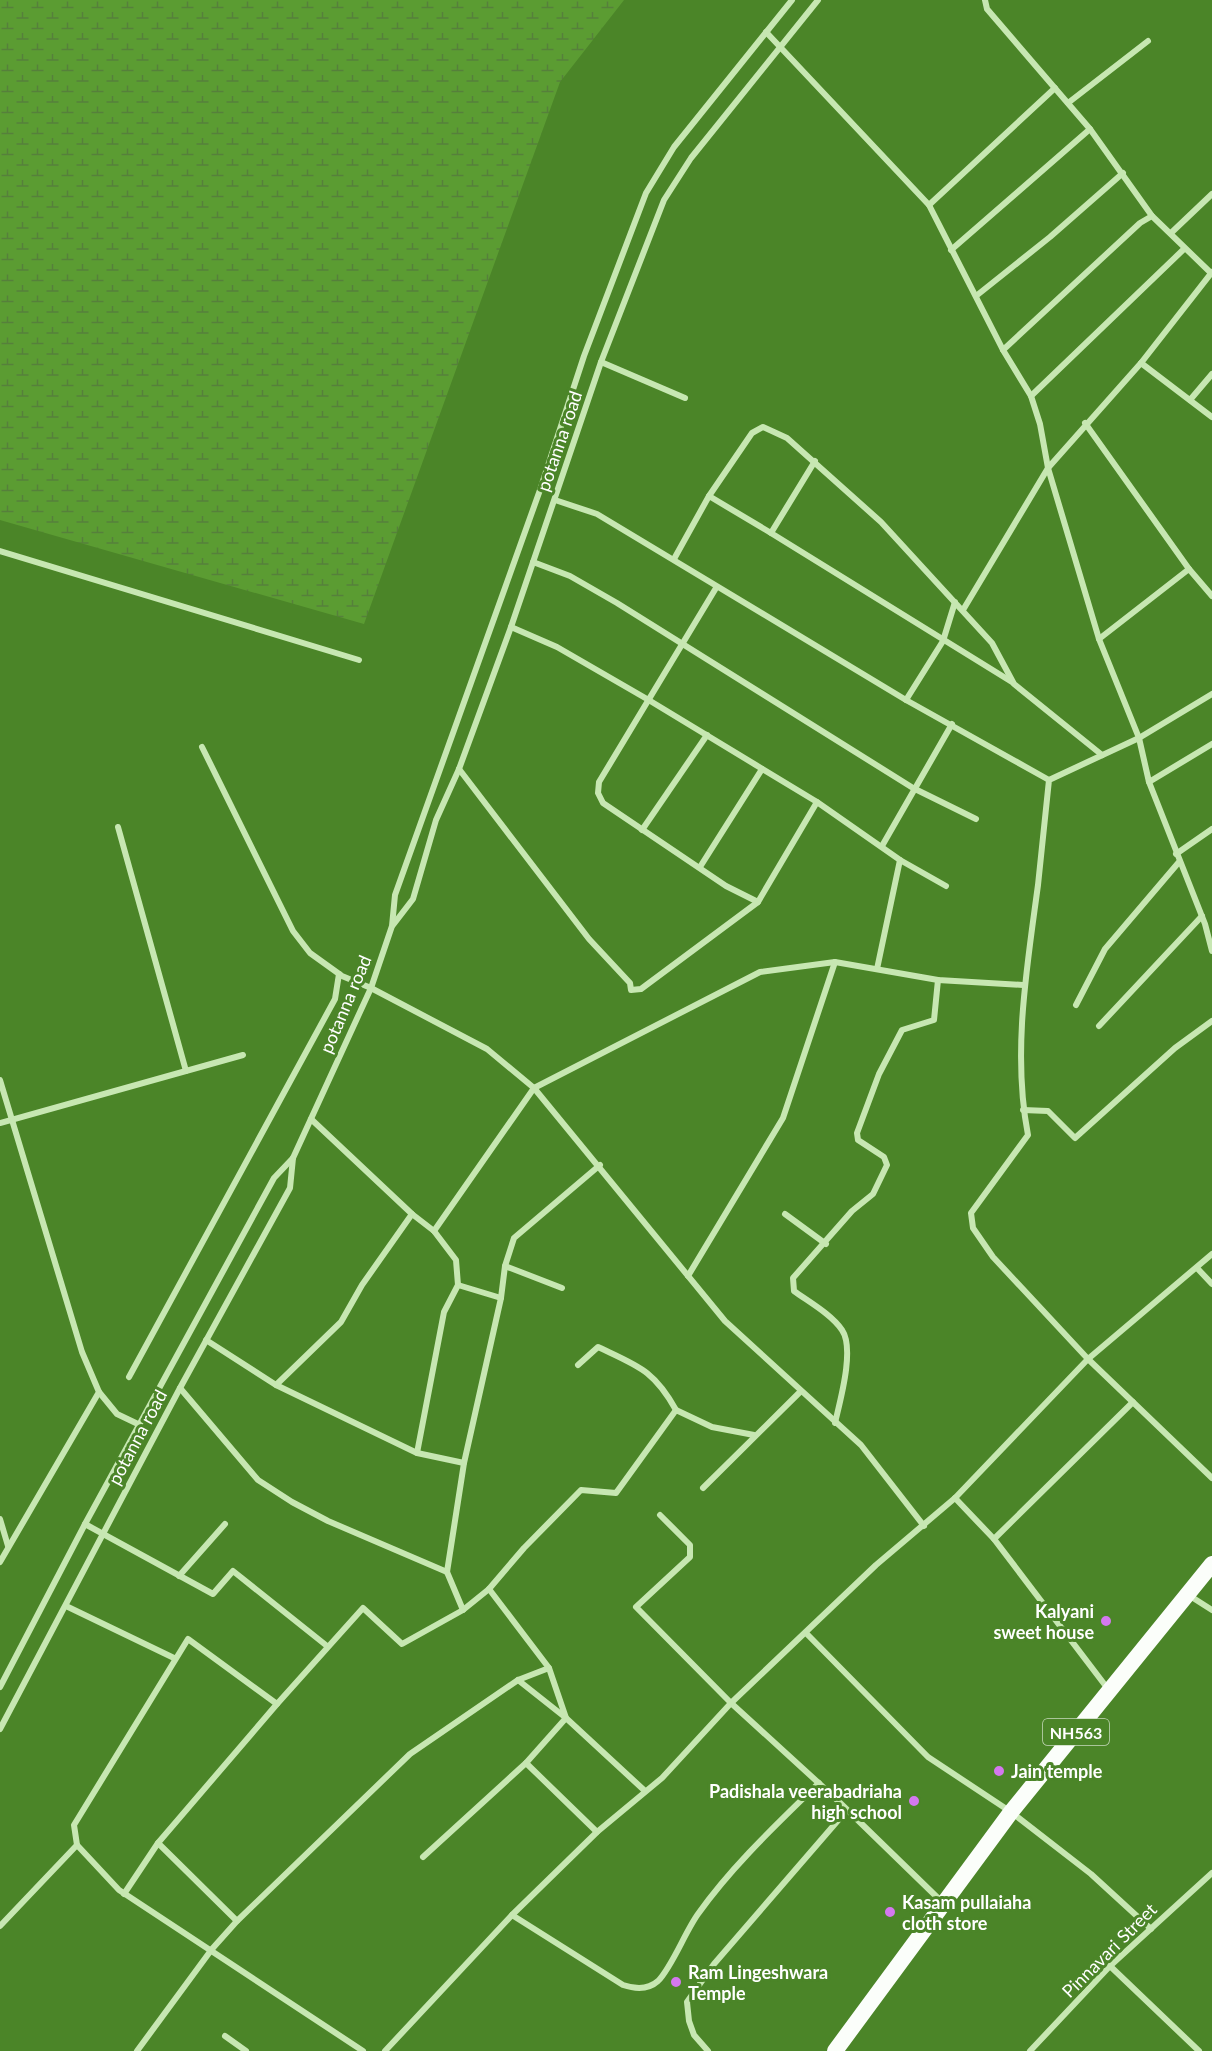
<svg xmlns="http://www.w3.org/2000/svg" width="1212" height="2051" viewBox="0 0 1212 2051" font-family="Lato,sans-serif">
	<defs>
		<pattern id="wetland-marsh" width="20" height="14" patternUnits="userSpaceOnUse" patternTransform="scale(1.5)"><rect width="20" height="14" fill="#5b9c32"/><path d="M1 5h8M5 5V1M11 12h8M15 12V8" fill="none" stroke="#56803b"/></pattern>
	</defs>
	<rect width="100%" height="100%" fill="#4b8528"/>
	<path fill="url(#wetland-marsh)" d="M 0,0 L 624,0 L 560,82 L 364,624 L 0,520 Z"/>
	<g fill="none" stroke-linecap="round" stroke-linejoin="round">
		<g stroke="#c7e7b2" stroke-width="6">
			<path d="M 985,0 L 987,9 L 1090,129 L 1152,216 L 1211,273"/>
			<path d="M 766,32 L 929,205 L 1003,350 L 1031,396 L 1040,424 L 1048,468 L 1099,639 L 1139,738 L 1149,782 L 1205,924 L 1212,951"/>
			<path d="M 1068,103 L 1148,41"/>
			<path d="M 929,205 L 1055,88"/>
			<path d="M 1171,233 L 1212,194"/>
			<path d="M 951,250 L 1090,129"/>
			<path d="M 976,296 L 1050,237 L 1123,173"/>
			<path d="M 1003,350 L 1140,223 L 1152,216"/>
			<path d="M 601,362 L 685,398"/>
			<path d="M 1141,363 L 1212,417"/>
			<path d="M 1031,396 L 1184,249"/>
			<path d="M 1190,400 L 1212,374"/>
			<path d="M 1085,423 L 1189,569"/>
			<path d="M 815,461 L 771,533 L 1012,682"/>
			<path d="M 709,496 L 771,533"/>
			<path d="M 555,500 L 597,514 L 906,700 L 1049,780"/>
			<path d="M 0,551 L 359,660"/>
			<path d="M 674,559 L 709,496 L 752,433 L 763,427 L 787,438 L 881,522 L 992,643 L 1014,684 L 1102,755"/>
			<path d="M 533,562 L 570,576 L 617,603 L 913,788 L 976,819"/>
			<path d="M 716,588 L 599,782 L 598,793 L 603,803 L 726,886 L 758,902"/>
			<path d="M 963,610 L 1048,468 L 1141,363 L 1212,272"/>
			<path d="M 511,627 L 557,647 L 647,699 L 817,802 L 900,860 L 946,886"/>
			<path d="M 1099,639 L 1189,569 L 1212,596"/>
			<path d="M 1212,694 L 1139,738 L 1049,780 C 1045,815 1042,850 1038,885 C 1027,967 1012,1053 1028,1135 L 971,1213 L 973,1228 L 993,1257 L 1088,1359 L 1212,1478"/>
			<path d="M 906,700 L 943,641 L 955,602"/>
			<path d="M 202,747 L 293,931 L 310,953 L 342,976 L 371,988 L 487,1049 L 534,1088 L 725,1321 L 861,1445 L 924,1526"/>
			<path d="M 459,769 L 589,939 L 630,983 L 631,990 L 641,989 L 758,902 L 817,802"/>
			<path d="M 1149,782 L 1212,744"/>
			<path d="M 118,827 L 186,1071"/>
			<path d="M 642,830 L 707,735"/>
			<path d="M 882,846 L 952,724"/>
			<path d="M 1176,854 L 1212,829"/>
			<path d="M 700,867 L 762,769"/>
			<path d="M 393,925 L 413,899 L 436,820 L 459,769 L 511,627 L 601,362 L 664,200 L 691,158 L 818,0"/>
			<path d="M 877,969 L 900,860"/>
			<path d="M 1076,1005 L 1105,949 L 1179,862"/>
			<path d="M 1099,1026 L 1202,916"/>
			<path d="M 0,1080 L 82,1352 L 99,1392 L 0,1562"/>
			<path d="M 1023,1110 L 1048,1111 L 1075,1138 L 1175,1048 L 1212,1021"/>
			<path d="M 311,1119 L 412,1214 L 434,1231 L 456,1260 L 458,1285 L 444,1312 L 417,1453"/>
			<path d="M 0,1123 L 243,1055"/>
			<path d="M 785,1214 L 826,1244"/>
			<path d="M 434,1231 L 534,1088 L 760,972 L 835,962 L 938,980 L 1023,985"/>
			<path d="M 505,1266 L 562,1288"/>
			<path d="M 1197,1268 L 1212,1284"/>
			<path d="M 688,1276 L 783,1118 L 835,962"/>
			<path d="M 458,1285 L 501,1298"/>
			<path d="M 206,1340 L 276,1385 L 417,1453 L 464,1463"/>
			<path d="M 578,1365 L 598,1347 C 638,1366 654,1370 676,1410"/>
			<path d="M 129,1377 L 335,999 L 339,974"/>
			<path d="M 276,1385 L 341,1322 L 362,1285 L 412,1214"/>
			<path d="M 180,1388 L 258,1480 L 292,1502 L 328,1521 L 447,1572 L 464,1463 L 501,1298 L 505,1266 L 514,1238 L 600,1165"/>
			<path d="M 99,1392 L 117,1414 L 140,1425"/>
			<path d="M 835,1423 C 840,1401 855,1349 842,1330 C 831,1314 809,1302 794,1291 L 793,1278 L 852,1211 L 873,1194 L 887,1165 L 884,1157 L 858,1140 L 857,1133 L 879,1074 L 902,1030 L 934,1020 L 938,980"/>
			<path d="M 703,1488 L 801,1391"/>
			<path d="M 955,1498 L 994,1539 L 1108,1689"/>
			<path d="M 660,1515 L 690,1545 L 690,1557 L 636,1607 L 731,1703 L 834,1797 L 942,1902"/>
			<path d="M 0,1519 L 8,1546"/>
			<path d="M 85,1524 L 213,1594 L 233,1571 L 327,1646"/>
			<path d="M 994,1539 L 1133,1402"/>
			<path d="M 447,1572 L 463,1610"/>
			<path d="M 179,1576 L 225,1524"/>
			<path d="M 1190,1596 L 1212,1610"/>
			<path d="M 66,1606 L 174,1658"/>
			<path d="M 806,1633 L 928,1757 L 1011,1812 L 1091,1874 L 1151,1929"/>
			<path d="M 518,1680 L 566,1718 L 645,1791"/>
			<path d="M 0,1687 L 85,1524 L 274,1178 L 293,1158 L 371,988 L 392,926 L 395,895 L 540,490 L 584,356 L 646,193 L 674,147 L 792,0"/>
			<path d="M 0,1729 L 180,1388 L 290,1188 L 293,1158"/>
			<path d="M 526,1763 L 597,1832"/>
			<path d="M 158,1843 L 237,1921"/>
			<path d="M 77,1845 L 119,1890 L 363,2051"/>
			<path d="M 423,1857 L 526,1763 L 566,1718 L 549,1668 L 489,1589"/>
			<path d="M 124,1894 L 158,1843 L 277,1704"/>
			<path d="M 512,1915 L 623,1985 C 635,1989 648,1990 658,1981 C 672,1967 685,1932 698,1914 C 732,1866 777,1824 819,1783"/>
			<path d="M 0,1926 L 77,1845 L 74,1825 L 188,1639 L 277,1704 L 363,1608 L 402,1644 L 463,1610 L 489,1589 L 524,1548 L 581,1490 L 616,1493 L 676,1410 L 712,1427 L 754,1435"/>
			<path d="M 1110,1966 L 1199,2051"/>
			<path d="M 225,2036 L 246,2051"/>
			<path d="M 137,2051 L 212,1949 L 237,1921 L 410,1754 L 518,1680 L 549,1668"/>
			<path d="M 385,2051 L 512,1915 L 597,1832 L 662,1778 L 731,1703 L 876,1565 L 955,1498 L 1088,1359 L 1212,1254"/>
			<path d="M 708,2051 L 694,2035 L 689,2021 L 687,2002 L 714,1964 L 847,1810"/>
			<path d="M 1030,2051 L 1110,1966 L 1212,1873"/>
		</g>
		<path stroke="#fbfefa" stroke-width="16" d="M 835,2051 L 1011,1812 L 1212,1564"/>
	</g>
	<g fill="#d478ef" stroke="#4b8528" stroke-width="2">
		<circle cx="1106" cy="1621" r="6"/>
		<circle cx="999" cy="1771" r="6"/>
		<circle cx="914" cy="1801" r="6"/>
		<circle cx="890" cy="1912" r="6"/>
		<circle cx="676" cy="1982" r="6"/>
	</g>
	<g text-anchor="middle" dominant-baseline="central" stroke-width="6" stroke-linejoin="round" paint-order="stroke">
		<rect fill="#4b8528" stroke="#c9dabe" stroke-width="1.5" x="1043" y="1719" width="66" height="26" rx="4.5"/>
		<g font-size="16" font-weight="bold" fill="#fff">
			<text x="1076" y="1732">NH563</text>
		</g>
		<g font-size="18" fill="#fff" stroke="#4b8528">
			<text transform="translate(559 441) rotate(-71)">potanna road</text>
			<text transform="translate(345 1004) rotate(-67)">potanna road</text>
			<text transform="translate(137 1437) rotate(-62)">potanna road</text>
			<text transform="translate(1109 1950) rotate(-45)">Pinnavari Street</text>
		</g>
		<g font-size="18" font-weight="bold" fill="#fff" stroke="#4b8528" text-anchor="start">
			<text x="1094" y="1611" text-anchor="end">Kalyani<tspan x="1094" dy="21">sweet house</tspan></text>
			<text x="1011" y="1771">Jain temple</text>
			<text x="902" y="1791" text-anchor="end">Padishala veerabadriaha<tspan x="902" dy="21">high school</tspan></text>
			<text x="902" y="1902">Kasam pullaiaha<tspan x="902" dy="21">cloth store</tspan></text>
			<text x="688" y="1972">Ram Lingeshwara<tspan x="688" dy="21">Temple</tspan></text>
		</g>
	</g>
</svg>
